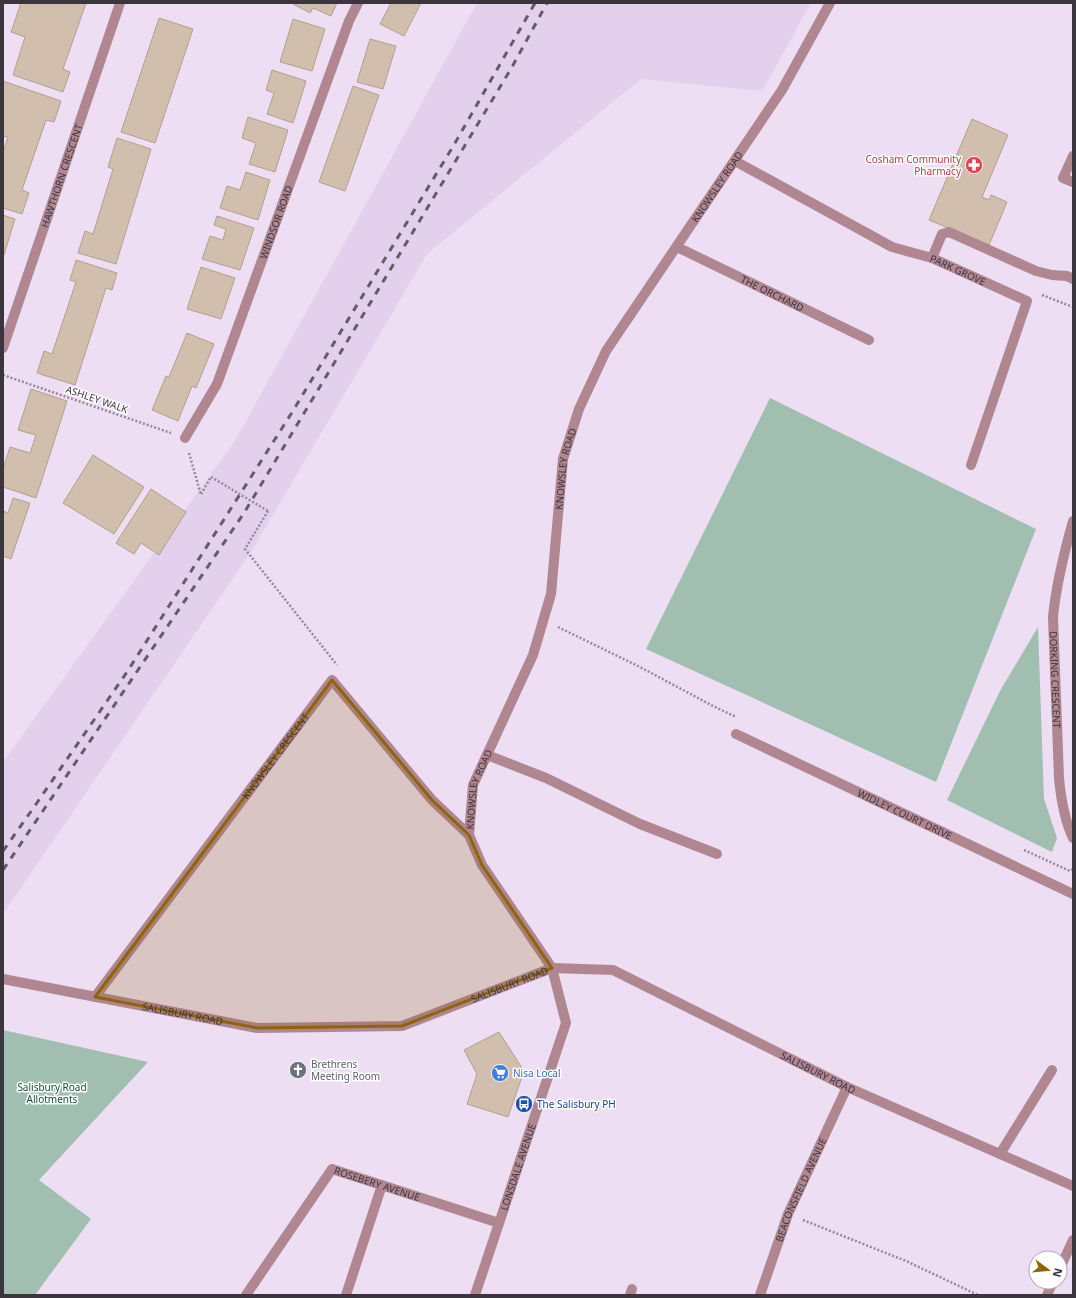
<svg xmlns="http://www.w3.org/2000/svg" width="1076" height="1298" viewBox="0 0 1076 1298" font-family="'Noto Sans',sans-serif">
	<rect width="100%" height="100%" fill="#eddef4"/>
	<path fill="#e3d0ec" d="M 477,3 L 811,3 L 762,91 L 641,79 L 427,254 L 251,552 L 3,914 L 3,762 L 235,441 Z"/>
	<g fill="#a1bfb0">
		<path d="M 770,398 L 1036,529 L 936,782 L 646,649 Z"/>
		<path d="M 1038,627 L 1044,799 L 1057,838 L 1052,852 L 947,800 L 1000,691 Z"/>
		<path d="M 3,1030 L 148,1062 L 39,1180 L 91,1219 L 35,1295 L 3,1295 Z"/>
	</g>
	<g fill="#d2beac" stroke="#b39f8e">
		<path d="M 21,3 L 86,3 L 63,69 L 70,72 L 63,92 L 13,75 L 25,37 L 11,32 Z"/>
		<path d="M 294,3 L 337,3 L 331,16 L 313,8 L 310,13 L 293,4 Z"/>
		<path d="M 391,3 L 421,3 L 404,36 L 380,24 Z"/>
		<path d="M 159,18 L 193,29 L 155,143 L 121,132 Z"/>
		<path d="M 293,19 L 325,29 L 312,71 L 280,62 Z"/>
		<path d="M 370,39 L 396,46 L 383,89 L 357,82 Z"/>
		<path d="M 272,70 L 306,81 L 293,123 L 267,114 L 274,93 L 266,90 Z"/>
		<path d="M 3,81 L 61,101 L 54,122 L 46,120 L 22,190 L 29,193 L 22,214 L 3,208 L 3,152 L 8,137 L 3,136 Z"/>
		<path d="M 353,86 L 379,95 L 345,191 L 319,182 Z"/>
		<path d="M 248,117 L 288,130 L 275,172 L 249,164 L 256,143 L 242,138 Z"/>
		<path d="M 972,119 L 1008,135 L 982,197 L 989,200 L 991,195 L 1007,202 L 989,245 L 929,220 Z"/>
		<path d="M 117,138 L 151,149 L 116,264 L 78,253 L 85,231 L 93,234 L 113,169 L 108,167 Z"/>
		<path d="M 246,172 L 270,180 L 258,220 L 220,208 L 227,186 L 240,190 Z"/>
		<path d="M 3,215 L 15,219 L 3,258 Z"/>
		<path d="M 217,216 L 254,228 L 240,270 L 202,259 L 210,236 L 223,240 L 226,229 L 214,225 Z"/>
		<path d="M 76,260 L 117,273 L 112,290 L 106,288 L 75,385 L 37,373 L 44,351 L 52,354 L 76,282 L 70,280 Z"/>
		<path d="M 201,267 L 235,278 L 221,319 L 187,309 Z"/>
		<path d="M 187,333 L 214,344 L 196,388 L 192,386 L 178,421 L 152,410 L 166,376 L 169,377 Z"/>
		<path d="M 31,389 L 67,401 L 36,498 L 3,487 L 3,469 L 10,447 L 30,453 L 36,435 L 18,430 Z"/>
		<path d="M 93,455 L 144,487 L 114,534 L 63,503 Z"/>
		<path d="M 151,489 L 186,512 L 159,555 L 141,543 L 134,554 L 116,543 Z"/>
		<path d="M 13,498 L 30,503 L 11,559 L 3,556 L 3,511 L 8,513 Z"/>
		<path d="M 499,1032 L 524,1071 L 508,1117 L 467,1104 L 477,1074 L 464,1050 Z"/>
	</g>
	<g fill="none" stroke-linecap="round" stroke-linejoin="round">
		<g stroke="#938998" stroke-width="2.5" stroke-dasharray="2 2" stroke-linecap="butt">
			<path d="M 1042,295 L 1073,307"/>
			<path d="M 3,375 L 171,433"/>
			<path d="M 189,453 L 201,495"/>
			<path d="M 201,494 L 211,477"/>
			<path d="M 268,511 L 245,549 L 337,665"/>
			<path d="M 558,627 L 638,666 L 713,706 L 736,717"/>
			<path d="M 1024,850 L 1070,871 L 1073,869"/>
			<path d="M 803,1220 L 906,1261 L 978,1295"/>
		</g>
		<g stroke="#b08690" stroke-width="10">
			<path d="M 1073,156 L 1063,178 L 1073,182"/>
			<path id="s1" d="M 735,161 L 892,247 L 932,258 L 1027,301 L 971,465"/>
			<path id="s2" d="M 677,247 L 869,340"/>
			<path d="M 932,258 L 942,234 L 949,232 L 1036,271 L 1052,275 L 1067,276 L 1073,279"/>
			<path id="s3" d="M 3,348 L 120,3"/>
			<path id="s4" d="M 185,438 L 217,384 L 349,21 L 358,3"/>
			<path id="s5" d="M 1073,521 C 1064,553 1056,584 1053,617 L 1059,778 C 1061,800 1064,819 1073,838"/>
			<path id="s6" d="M 736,734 L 1073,894"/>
			<path d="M 487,755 L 546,778 L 640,824 L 717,854"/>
			<path id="s7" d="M 3,979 L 257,1028 L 402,1026 L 552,968 L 613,970 L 847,1087 L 1073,1186"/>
			<path id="s8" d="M 95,997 L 332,680 L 432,800 L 469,835"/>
			<path d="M 1000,1154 L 1052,1070"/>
			<path d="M 1060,1268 L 1073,1240"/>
			<path id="s9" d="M 246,1295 L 332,1169 L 499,1223"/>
			<path d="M 346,1295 L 382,1185"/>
			<path id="s10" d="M 475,1295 L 566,1023 L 552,968 L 482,865 L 469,835 L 473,785 L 533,655 L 551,594 L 563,459 L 579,409 L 606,351 L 782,90 L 830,3"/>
			<path d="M 630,1295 L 632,1289"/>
			<path id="s11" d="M 760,1295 L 788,1214 L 847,1087"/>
			<path d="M 1047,1295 L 1053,1282"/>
		</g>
		<g stroke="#645c67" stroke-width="3" stroke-dasharray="7 7" stroke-linecap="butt">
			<path d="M 3,851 L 32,810 L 127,672 L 291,414 L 455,143 L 535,3"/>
			<path d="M 3,870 L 244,513 L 512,67 L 547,3"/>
		</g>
		<path stroke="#938998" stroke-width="2.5" stroke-dasharray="2 2" stroke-linecap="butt" d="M 211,477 L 268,511"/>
	</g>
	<path fill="#8f650c" fill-opacity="0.2" stroke="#8f650c" stroke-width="3" stroke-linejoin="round" d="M 332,680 L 432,800 L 469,835 L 482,865 L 552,968 L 402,1026 L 257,1028 L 95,997 Z"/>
	<defs>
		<symbol id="pharmacy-disc" viewBox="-11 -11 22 22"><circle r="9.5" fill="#e0444e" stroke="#fff"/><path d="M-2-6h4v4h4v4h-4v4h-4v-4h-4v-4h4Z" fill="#fff"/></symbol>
		<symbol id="church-disc" viewBox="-11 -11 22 22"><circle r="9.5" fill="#6b7280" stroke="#fff"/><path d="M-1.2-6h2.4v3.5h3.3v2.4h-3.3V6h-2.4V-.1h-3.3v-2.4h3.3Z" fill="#fff"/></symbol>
		<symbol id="supermarket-disc" viewBox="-11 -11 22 22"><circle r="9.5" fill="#3f7fe0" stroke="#fff"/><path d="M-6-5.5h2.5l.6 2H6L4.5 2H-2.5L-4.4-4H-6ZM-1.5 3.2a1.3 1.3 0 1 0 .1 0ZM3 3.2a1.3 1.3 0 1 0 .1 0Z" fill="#fff"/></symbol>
		<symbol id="bus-disc" viewBox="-11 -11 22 22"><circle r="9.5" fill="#1a4fb4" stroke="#fff"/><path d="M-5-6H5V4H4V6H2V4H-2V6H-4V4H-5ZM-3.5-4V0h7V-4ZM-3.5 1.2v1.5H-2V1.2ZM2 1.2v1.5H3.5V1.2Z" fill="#fff"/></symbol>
	</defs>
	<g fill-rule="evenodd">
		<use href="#pharmacy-disc" x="964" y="155" width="20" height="20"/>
		<use href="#church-disc" x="288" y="1060" width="20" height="20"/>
		<use href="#supermarket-disc" x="490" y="1063" width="20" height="20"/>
		<use href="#bus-disc" x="514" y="1094" width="20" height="20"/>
	</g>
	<g text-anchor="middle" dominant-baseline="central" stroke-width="3" stroke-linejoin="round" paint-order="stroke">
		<g font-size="10" fill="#be3a42" stroke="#fff" text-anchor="end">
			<text x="961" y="159">Cosham Community<tspan x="961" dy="12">Pharmacy</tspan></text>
		</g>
		<g font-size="10" fill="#3b353d" stroke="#fff">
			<text stroke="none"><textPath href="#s3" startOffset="182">HAWTHORN CRESCENT</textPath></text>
			<text stroke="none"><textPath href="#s10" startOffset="1208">KNOWSLEY ROAD</textPath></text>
			<text stroke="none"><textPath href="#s4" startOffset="235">WINDSOR ROAD</textPath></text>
			<text stroke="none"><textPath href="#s1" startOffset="249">PARK GROVE</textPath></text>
			<text stroke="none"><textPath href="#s2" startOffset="106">THE ORCHARD</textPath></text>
			<text transform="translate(97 399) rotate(19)">ASHLEY WALK</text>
			<text stroke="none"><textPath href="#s10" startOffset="884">KNOWSLEY ROAD</textPath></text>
			<text stroke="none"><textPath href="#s5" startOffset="161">DORKING CRESCENT</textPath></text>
			<text stroke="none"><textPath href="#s8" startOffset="301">KNOWSLEY CRESCENT</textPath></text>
			<text stroke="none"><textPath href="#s10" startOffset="548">KNOWSLEY ROAD</textPath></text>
			<text stroke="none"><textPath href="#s6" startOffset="187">WIDLEY COURT DRIVE</textPath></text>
			<text stroke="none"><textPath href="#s7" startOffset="519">SALISBURY ROAD</textPath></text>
			<text stroke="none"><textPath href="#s7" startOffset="183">SALISBURY ROAD</textPath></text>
			<text stroke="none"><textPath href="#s7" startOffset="855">SALISBURY ROAD</textPath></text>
			<text stroke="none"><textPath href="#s10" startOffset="135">LONSDALE AVENUE</textPath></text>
			<text stroke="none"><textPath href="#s9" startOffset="200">ROSEBERY AVENUE</textPath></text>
			<text stroke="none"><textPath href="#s11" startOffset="113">BEACONSFIELD AVENUE</textPath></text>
		</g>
		<g font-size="10" fill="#5b616d" stroke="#fff" text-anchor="start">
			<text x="311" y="1064">Brethrens<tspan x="311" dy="12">Meeting Room</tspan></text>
		</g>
		<g font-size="10" fill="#366cbe" stroke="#fff" text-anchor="start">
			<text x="513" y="1073">Nisa Local</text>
		</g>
		<g font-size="10" fill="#124d38" stroke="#fff">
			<text x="52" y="1087">Salisbury Road<tspan x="52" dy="12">Allotments</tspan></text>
		</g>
		<g font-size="10" fill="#164399" stroke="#fff" text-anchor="start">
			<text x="537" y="1104">The Salisbury PH</text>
		</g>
	</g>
	<rect width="1076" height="1298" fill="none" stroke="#3b353d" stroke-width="8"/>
	<g transform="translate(1048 1270) rotate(106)"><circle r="19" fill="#ffffff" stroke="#b1aeb1"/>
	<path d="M0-3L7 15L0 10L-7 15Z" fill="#8f650c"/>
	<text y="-6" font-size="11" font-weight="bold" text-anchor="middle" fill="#3b353d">N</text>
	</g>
</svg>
